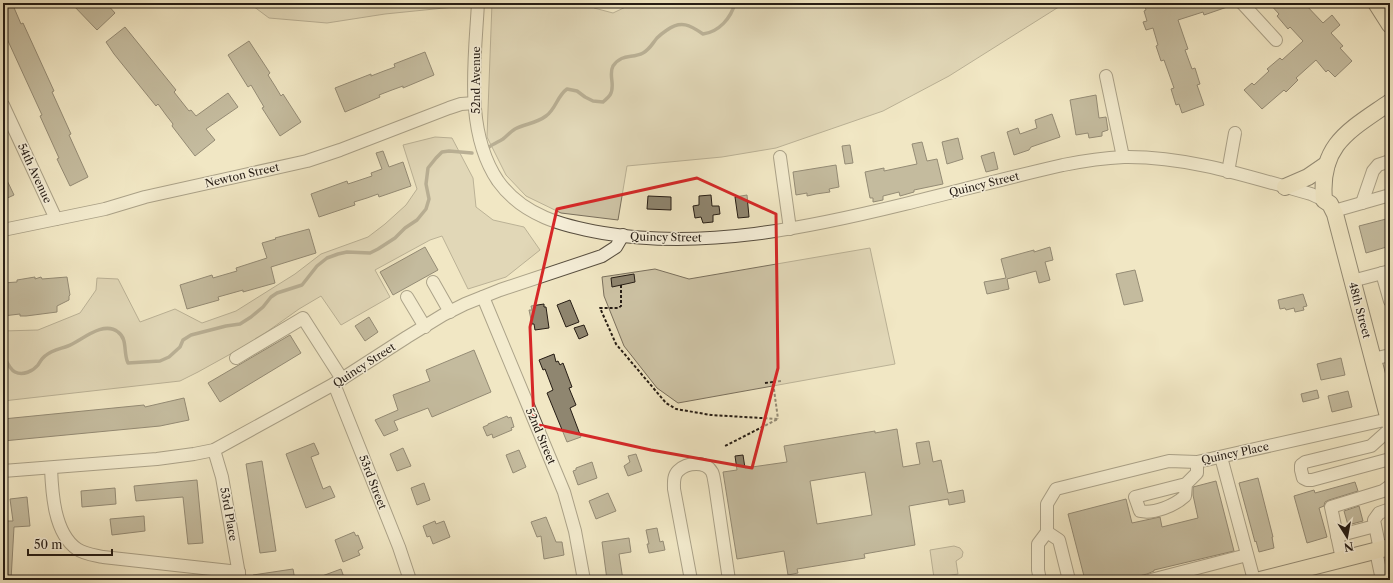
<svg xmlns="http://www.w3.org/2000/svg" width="1393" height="583" viewBox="0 0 1393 583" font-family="'Libre Caslon Text',serif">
	<rect width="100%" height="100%" fill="#f1e7c4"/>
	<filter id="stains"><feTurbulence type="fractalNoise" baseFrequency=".005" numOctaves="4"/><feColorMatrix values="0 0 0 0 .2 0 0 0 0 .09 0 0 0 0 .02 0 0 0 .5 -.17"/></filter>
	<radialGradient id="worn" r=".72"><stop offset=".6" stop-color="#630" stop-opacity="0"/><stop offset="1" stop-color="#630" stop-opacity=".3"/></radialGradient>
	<g fill="#cec4a6" stroke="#7a705d">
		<path d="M 249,3 L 464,3 L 464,6 L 385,14 L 327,23 L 269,18 Z"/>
		<path d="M 492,3 L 589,3 L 594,8 L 613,13 L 634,3 L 1065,3 L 949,76 L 883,111 L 776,148 L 722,157 L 627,166 L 618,220 L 561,213 L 526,196 L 506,175 L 487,137 Z"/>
		<path d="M 435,137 L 452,138 L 473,178 L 476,207 L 493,220 L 524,227 L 540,250 L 506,277 L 468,289 L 442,236 L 430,240 L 375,270 L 390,297 L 341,325 L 321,296 L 299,309 L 254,341 L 198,372 L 180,381 L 3,401 L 3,331 L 38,330 L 80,313 L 96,290 L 97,278 L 118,279 L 140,322 L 175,309 L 202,323 L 236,311 L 295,274 L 321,254 L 368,237 L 385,224 L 406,205 L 417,189 L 403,145 Z"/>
		<path d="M 870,248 L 895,364 L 678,403 L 657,388 L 624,346 L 604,296 L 602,277 L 655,269 L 689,279 Z"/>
		<path d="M 954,546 L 960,548 L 963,552 L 962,557 L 956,561 L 958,574 L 934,578 L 930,550 Z"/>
	</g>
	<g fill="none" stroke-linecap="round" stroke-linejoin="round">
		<g stroke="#766c5a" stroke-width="3.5">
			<path d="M 489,147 C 493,144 498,142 503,139 C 507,136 510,132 515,129 C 525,124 537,123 546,116 C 556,109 557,96 567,89 L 577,91 L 585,97 L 593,101 L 603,102 C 605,100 608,98 610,95 C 616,86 608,75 613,66 C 622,53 632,59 643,53 C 650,49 652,44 657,38 C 660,35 664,32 667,30 C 681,20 690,25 703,34 C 719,32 731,18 735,3"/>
			<path d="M 3,354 C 6,360 9,369 15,372 C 23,376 33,371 38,365 C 40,362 42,358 45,356 C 52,350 60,349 68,346 C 81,341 103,320 118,332 C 128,339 123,353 128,363 L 160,361 L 169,357 L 180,347 L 183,340 L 191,335 L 226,326 L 240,324 L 251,317 L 263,307 L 271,297 L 277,293 L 302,285 L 317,266 L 327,258 L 338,254 L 347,252 L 370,253 L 378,249 L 395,238 L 405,228 L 417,220 L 426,209 L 429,199 L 426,184 L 428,168 L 436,158 L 442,152 L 449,151 L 472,153"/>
		</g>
	</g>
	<g fill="#8f8670" stroke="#251c14" fill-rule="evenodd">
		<path d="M 3,3 L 12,3 L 21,24 L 23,23 L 54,91 L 52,92 L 71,134 L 69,135 L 88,177 L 70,186 L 57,159 L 59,158 L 40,116 L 42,115 L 3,30 Z"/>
		<path d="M 71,3 L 106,3 L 115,13 L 97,30 Z"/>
		<path d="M 1144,3 L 1233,3 L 1233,5 L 1204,15 L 1203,12 L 1178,20 L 1188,49 L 1185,50 L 1192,69 L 1195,68 L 1200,84 L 1197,85 L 1204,105 L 1182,113 L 1179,104 L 1176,105 L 1171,89 L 1174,88 L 1164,60 L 1161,61 L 1156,46 L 1158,45 L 1153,28 L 1146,30 L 1143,22 L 1147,21 L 1144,11 L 1146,10 Z"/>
		<path d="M 1269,3 L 1304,3 L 1323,23 L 1332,15 L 1340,25 L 1331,33 L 1343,46 L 1340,48 L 1352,61 L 1335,77 L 1328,70 L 1326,72 L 1316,60 L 1296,78 L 1298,80 L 1286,92 L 1284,90 L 1262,109 L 1244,90 L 1252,83 L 1254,85 L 1269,71 L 1267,69 L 1280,58 L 1282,60 L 1303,41 L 1290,27 L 1288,29 L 1277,16 L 1279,14 Z"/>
		<path d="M 125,27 L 176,90 L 174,92 L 189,111 L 191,110 L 196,116 L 228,93 L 238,107 L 206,129 L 215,140 L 195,156 L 172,126 L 173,124 L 166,115 L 158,104 L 156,106 L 114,54 L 106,42 Z"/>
		<path d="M 249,41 L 270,73 L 268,75 L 275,86 L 281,96 L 283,94 L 301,122 L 280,136 L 262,108 L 264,107 L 251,85 L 248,87 L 228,55 Z"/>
		<path d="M 425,52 L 434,75 L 403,88 L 403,86 L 392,90 L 379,95 L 380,97 L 345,112 L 335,88 L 371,74 L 371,76 L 384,71 L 395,67 L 394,64 Z"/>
		<path d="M 1096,95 L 1099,118 L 1106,117 L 1108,130 L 1102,132 L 1102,136 L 1089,138 L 1088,133 L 1076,135 L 1070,100 Z"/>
		<path d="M 1052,114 L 1060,137 L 1031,147 L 1029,150 L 1014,155 L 1007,132 L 1018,128 L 1020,134 L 1037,128 L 1035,120 Z"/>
		<path d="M 958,138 L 963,159 L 947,164 L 942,142 Z"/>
		<path d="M 922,142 L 927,161 L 937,159 L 943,184 L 914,190 L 914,192 L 900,196 L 899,192 L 883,196 L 883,200 L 873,202 L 873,198 L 870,198 L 865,172 L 884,168 L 884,171 L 917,164 L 912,144 Z"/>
		<path d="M 850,145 L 853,163 L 845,164 L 842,146 Z"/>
		<path d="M 383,151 L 389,167 L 403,162 L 411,186 L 379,197 L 378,194 L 367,198 L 354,202 L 355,205 L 319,217 L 311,194 L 347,181 L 348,184 L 372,176 L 371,173 L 382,169 L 376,153 Z"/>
		<path d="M 994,152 L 998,169 L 986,172 L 981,156 Z"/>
		<path d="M 836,165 L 839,187 L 829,189 L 830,192 L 816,194 L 807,196 L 807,193 L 796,195 L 793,172 Z"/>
		<path d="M 3,172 L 14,195 L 3,200 Z"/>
		<path d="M 711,195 L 712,206 L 719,206 L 720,214 L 713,215 L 713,222 L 703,223 L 701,217 L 695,218 L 693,206 L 699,205 L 699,196 Z"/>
		<path d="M 747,195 L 749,217 L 738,218 L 735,197 Z"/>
		<path d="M 648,196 L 671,197 L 671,210 L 647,209 Z"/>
		<path d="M 1390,218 L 1390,246 L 1366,253 L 1359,226 Z"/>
		<path d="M 309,229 L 316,253 L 271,267 L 275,283 L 243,292 L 243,290 L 218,297 L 219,300 L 187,309 L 180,285 L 212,275 L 213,278 L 237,271 L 236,268 L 267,258 L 262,243 L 276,239 L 275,238 Z"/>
		<path d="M 425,247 L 438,270 L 393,295 L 380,272 Z"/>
		<path d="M 1050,247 L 1053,260 L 1045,262 L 1050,280 L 1039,283 L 1036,271 L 1007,279 L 1009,289 L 987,294 L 984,282 L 1006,278 L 1001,259 L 1034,250 L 1034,252 Z"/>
		<path d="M 1135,270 L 1143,301 L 1124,305 L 1116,274 Z"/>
		<path d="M 634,274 L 635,282 L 612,287 L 611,278 Z"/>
		<path d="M 35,277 L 35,279 L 41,277 L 42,279 L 67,277 L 70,295 L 69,296 L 69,300 L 57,306 L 57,312 L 26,316 L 20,316 L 20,314 L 3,316 L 3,283 L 17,282 L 17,280 Z"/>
		<path d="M 1303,294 L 1307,306 L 1303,307 L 1304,310 L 1295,312 L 1294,308 L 1286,310 L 1285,308 L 1280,309 L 1278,300 Z"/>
		<path d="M 570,300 L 579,322 L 566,327 L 557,305 Z"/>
		<path d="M 544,304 L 544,307 L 546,307 L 549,328 L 535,330 L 534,324 L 532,324 L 529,310 L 532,310 L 531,306 Z"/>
		<path d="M 369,317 L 378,332 L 365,341 L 355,326 Z"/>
		<path d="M 584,325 L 588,335 L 579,339 L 574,328 Z"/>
		<path d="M 290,335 L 301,353 L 220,402 L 208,383 Z"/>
		<path d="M 474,350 L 491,392 L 432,417 L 428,408 L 394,421 L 398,430 L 384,436 L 375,420 L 398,410 L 393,395 L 430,381 L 426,370 Z"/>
		<path d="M 554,354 L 556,362 L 558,361 L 560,365 L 563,363 L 572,387 L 569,388 L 576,405 L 570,408 L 581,437 L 567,442 L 547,393 L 553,390 L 545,369 L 543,370 L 539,360 Z"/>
		<path d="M 1341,358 L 1345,375 L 1321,380 L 1317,364 Z"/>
		<path d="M 1317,390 L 1319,398 L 1303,402 L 1301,394 Z"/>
		<path d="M 1348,391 L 1352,407 L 1332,412 L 1328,396 Z"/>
		<path d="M 184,398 L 189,420 L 160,426 L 3,441 L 3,419 L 144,405 L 145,407 Z"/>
		<path d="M 507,416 L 508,418 L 511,417 L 514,427 L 511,428 L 512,430 L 493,438 L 492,434 L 487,436 L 483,427 L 488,425 L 488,424 Z"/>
		<path d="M 897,429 L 903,467 L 920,464 L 916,443 L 929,441 L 933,462 L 941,460 L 948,493 L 963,490 L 965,502 L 949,505 L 948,499 L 909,506 L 915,545 L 864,554 L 865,558 L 797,569 L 798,573 L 788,575 L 784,551 L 737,559 L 723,472 L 737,470 L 735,456 L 743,455 L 745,468 L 787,462 L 784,446 L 875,431 L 875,433 ZM 865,472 L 872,515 L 817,524 L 810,481 Z"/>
		<path d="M 314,443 L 319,454 L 311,457 L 323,489 L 330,486 L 335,497 L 306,508 L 286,454 Z"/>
		<path d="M 403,448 L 411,466 L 397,471 L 390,454 Z"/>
		<path d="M 519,450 L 526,467 L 513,473 L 506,455 Z"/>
		<path d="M 636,454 L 642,471 L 628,476 L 624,466 L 630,462 L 628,456 Z"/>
		<path d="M 262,461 L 276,551 L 260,553 L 246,464 Z"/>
		<path d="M 592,462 L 597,478 L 578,485 L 573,471 L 576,470 L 576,468 Z"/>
		<path d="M 1258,478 L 1273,537 L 1272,537 L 1274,548 L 1259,552 L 1256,541 L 1255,542 L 1239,483 Z"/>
		<path d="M 197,480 L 203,543 L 188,544 L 183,497 L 136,501 L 134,486 Z"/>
		<path d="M 1216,481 L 1234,551 L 1154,570 L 1154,571 L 1147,574 L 1123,580 L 1085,580 L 1068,514 L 1126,499 L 1132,523 L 1160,517 L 1162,527 L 1198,518 L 1193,495 L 1193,487 Z"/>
		<path d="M 1355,482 L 1358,491 L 1329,500 L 1325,502 L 1324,506 L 1319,508 L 1327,537 L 1307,543 L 1294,496 L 1314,490 L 1315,493 Z"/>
		<path d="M 424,483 L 430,500 L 417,505 L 411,488 Z"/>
		<path d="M 115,488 L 116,504 L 82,507 L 81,491 Z"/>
		<path d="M 608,493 L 616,511 L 596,519 L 589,501 Z"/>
		<path d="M 27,497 L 30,526 L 14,527 L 11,580 L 3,580 L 3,521 L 13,521 L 10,499 Z"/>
		<path d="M 1359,506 L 1363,521 L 1348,525 L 1344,511 Z"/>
		<path d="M 144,516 L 145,531 L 112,535 L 110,519 Z"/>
		<path d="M 546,517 L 556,542 L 562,542 L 564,555 L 544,559 L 541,536 L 537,537 L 531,522 Z"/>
		<path d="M 435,521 L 436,524 L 444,521 L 450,537 L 433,544 L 430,536 L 427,537 L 423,526 Z"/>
		<path d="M 657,528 L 660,542 L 663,541 L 665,550 L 649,553 L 647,544 L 649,544 L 646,530 Z"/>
		<path d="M 354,532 L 356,536 L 358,535 L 363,548 L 358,551 L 360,555 L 343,562 L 335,540 Z"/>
		<path d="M 629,538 L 631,552 L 619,554 L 623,580 L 607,580 L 602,542 Z"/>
		<path d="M 293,569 L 295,580 L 253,580 L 253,575 Z"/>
		<path d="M 341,569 L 345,580 L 314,580 L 314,579 Z"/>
	</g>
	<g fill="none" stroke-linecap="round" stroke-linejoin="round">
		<defs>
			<g id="minor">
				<path d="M 478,3 C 475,60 464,131 498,181 C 523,216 563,226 603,233 C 703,250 807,228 905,204 C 958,191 1010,177 1063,165 C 1083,161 1103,158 1124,157 C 1188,156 1250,177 1311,194 L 1324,200"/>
				<path d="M 1242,3 L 1276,40"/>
				<path d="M 1106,76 L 1123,157"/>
				<path d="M 3,105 L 56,219"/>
				<path d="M 780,157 L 790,229"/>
				<path d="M 1228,172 L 1235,133"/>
				<path d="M 1362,203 L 1373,171 L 1378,165 L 1390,161"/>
				<path d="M 1334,211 L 1390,195"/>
				<path d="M 3,230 L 105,209 L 145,197 L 307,161 L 340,150 L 449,108 L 461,104 L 475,103"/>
				<path d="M 1382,273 L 1390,301"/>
				<path d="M 1352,281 L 1390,271"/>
				<path d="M 433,282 L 450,312"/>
				<path d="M 407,297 L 425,327"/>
				<path d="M 483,297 L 564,492 L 575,531 L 584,580"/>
				<path d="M 236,358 L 303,318 L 342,379"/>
				<path d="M 1373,359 L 1390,355"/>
				<path d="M 334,384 L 399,547 L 410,580"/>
				<path d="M 1390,429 L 1371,446 L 1305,462 L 1301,465 L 1301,470 L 1303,478 L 1307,480 L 1312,480 L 1390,459"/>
				<path d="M 214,450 L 222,477 L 240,580"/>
				<path d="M 1221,457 L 1254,580"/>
				<path d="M 51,468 C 52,493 54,533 77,549 C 84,554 94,555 103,557 L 239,572"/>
				<path d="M 3,471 L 157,459 L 194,454 L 214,450 L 334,384 L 407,337 L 443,315 L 465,304 L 500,290 L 602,256 L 616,247 L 623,235"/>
				<path d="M 1186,484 L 1185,496 C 1174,506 1154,514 1140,511 L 1135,497 L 1186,484 L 1197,473 L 1197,462"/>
				<path d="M 1047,532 L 1047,504 L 1056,489 L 1169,461 L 1197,462 L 1389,419"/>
				<path d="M 1337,536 L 1375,526"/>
				<path d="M 1380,550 L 1374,520 L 1379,513 L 1390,509"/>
				<path d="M 1376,551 L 1382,580"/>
				<path d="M 1342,559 L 1331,507 L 1383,491 L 1390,486"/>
				<path d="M 691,580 L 674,489 C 674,483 673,476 678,471 C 687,462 706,461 712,472 C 714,476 714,481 715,485 L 729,580"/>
				<path d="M 1040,580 L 1038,570 L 1038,544 L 1047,532 L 1059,540 L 1069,580"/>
				<path d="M 1151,580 L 1247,555"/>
			</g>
			<g id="major">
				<path d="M 1376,3 L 1390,25"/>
				<path d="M 1390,102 C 1350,130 1319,144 1324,200 L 1330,204 L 1335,214 L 1390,424"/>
				<path d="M 1285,187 L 1308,177 L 1327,164"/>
				<path d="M 1260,580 L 1390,547"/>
			</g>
		</defs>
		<use href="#minor" stroke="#584f40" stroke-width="14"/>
		<use href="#major" stroke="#251c14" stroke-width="18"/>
		<g stroke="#251c14" stroke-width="2" stroke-dasharray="3 2" stroke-linecap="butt">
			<path d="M 621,285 L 621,306 L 618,308 L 600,308 L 616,344 L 666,403 L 676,409 L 711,415 L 778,419 L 725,446"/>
			<path d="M 773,382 L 781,381"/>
			<path d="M 765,383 L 773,382 L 778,419"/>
		</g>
		<use href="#minor" stroke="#f6efd9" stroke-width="12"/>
		<use href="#major" stroke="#f1e7c4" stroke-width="16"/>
	</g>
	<path d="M0 0H1393V583H0ZM 697,178 L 776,214 L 778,368 L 752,468 L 651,450 L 534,424 L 530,327 L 557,209 Z" fill="#f1e7c4" fill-opacity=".55" fill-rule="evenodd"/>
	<path fill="none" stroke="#d62828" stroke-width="3" stroke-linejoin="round" d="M 697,178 L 776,214 L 778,368 L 752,468 L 651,450 L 534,424 L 530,327 L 557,209 Z"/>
	<g text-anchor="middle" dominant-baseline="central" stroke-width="3" stroke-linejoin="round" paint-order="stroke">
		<g font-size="11" fill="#251c14" stroke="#f6efd9">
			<text transform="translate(476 80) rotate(-90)">52nd Avenue</text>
			<text transform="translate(35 173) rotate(65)">54th Avenue</text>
			<text transform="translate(242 175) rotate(-13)">Newton Street</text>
			<text transform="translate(984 184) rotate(-14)">Quincy Street</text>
			<text transform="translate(666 237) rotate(1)">Quincy Street</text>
			<text transform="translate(1360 310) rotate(75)">48th Street</text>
			<text transform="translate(364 365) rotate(-33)">Quincy Street</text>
			<text transform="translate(541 436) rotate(67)">52nd Street</text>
			<text transform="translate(1235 453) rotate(-12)">Quincy Place</text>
			<text transform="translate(373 482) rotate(69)">53rd Street</text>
			<text transform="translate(229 514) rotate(80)">53rd Place</text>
		</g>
	</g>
	<rect width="1393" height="583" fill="none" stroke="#f1e7c4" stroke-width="16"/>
	<rect x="4" y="4" width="1385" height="575" fill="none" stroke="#251c14" stroke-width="2"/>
	<rect x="8" y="8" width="1377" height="567" fill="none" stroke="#251c14"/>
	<g transform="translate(1347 537) rotate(169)" stroke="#f6efd9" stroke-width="3" paint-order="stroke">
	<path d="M0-3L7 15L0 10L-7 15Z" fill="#251c14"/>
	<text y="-6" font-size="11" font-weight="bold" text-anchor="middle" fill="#251c14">N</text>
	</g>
	<path d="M28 549v6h84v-6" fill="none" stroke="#251c14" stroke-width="2"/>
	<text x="34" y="549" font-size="12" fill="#251c14" stroke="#f6efd9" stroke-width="3" paint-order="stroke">50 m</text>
	<rect width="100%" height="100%" filter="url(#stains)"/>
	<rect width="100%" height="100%" fill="url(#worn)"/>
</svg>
